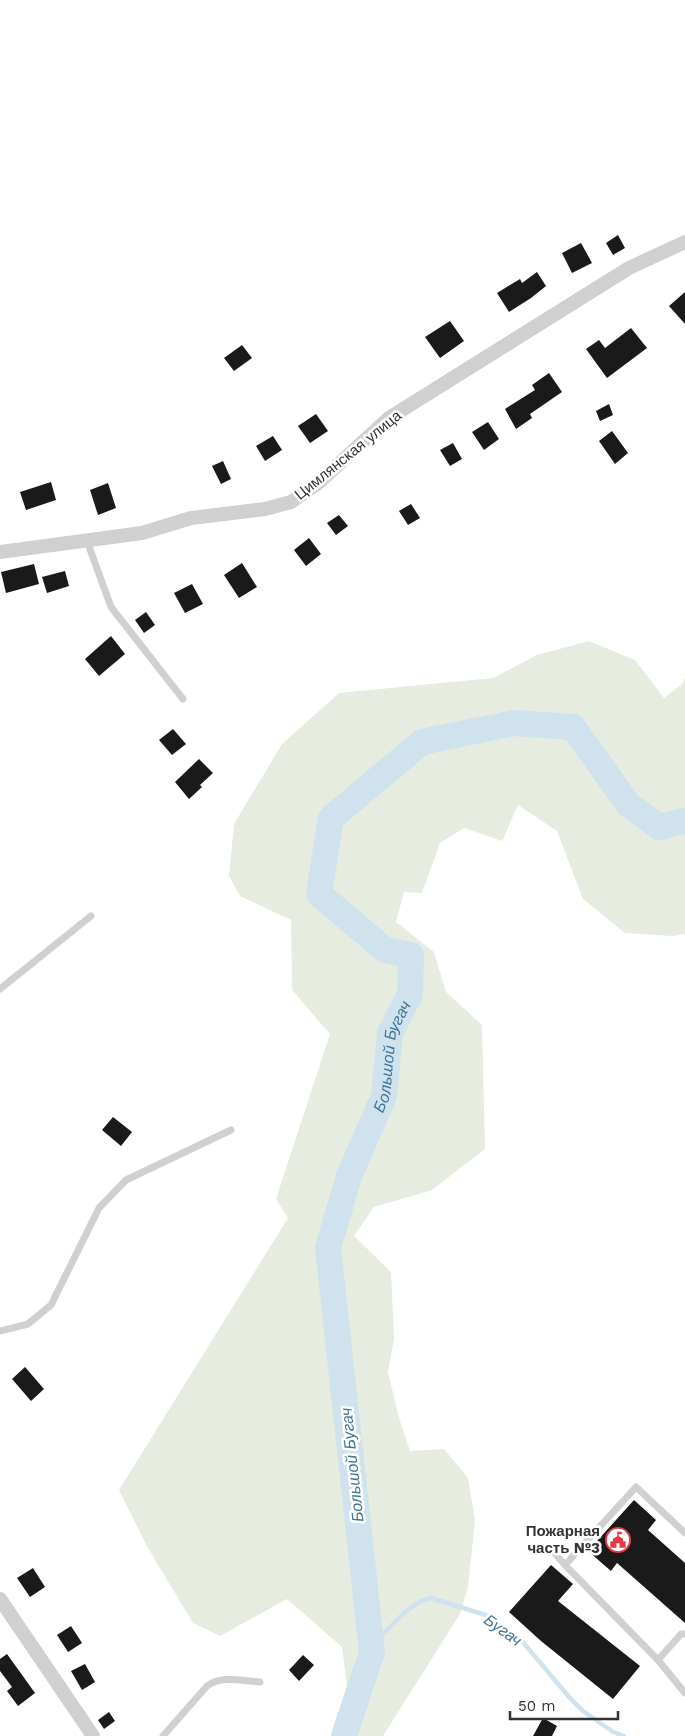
<svg xmlns="http://www.w3.org/2000/svg" width="685" height="1736" viewBox="0 0 685 1736" font-family="'Work Sans',sans-serif">
	<rect width="100%" height="100%" fill="#fff"/>
	<path fill="#e6ecdf" d="M 589,641 L 635,660 L 664,698 L 683,683 L 685,677 L 685,934 L 672,936 L 625,933 L 583,899 L 557,831 L 518,805 L 502,841 L 464,828 L 440,843 L 422,893 L 404,892 L 396,922 L 434,952 L 446,992 L 482,1025 L 485,1149 L 432,1190 L 374,1207 L 354,1236 L 391,1272 L 394,1339 L 388,1372 L 399,1418 L 410,1451 L 444,1449 L 468,1478 L 475,1520 L 468,1587 L 460,1614 L 383,1736 L 353,1736 L 342,1647 L 287,1599 L 220,1636 L 193,1623 L 148,1548 L 119,1490 L 288,1218 L 276,1199 L 330,1034 L 292,990 L 291,920 L 240,896 L 229,876 L 234,824 L 282,744 L 339,693 L 493,678 L 537,655 Z"/>
	<g fill="none" stroke-linecap="round" stroke-linejoin="round">
		<path stroke="#cfe2ee" stroke-width="4.5" d="M 372,1652 L 374,1645 L 379,1638 L 405,1612 L 421,1601 L 431,1598 L 486,1615 L 521,1640 L 570,1698 L 583,1711 L 613,1732 L 624,1736"/>
		<path stroke="#cfe2ee" stroke-width="26" id="s1" d="M 344,1736 L 372,1652 L 328,1248 L 349,1176 L 384,1096 L 390,1033 L 410,994 L 411,955 L 385,950 L 319,894 L 331,818 L 422,742 L 514,723 L 573,727 L 628,804 L 659,827 L 685,821"/>
	</g>
	<g fill="#1a1a1a">
		<path d="M 618,235 L 625,248 L 613,255 L 606,243 Z"/>
		<path d="M 581,243 L 592,263 L 572,273 L 562,253 Z"/>
		<path d="M 537,272 L 546,286 L 531,298 L 509,312 L 497,293 L 520,279 L 522,283 Z"/>
		<path d="M 685,292 L 685,324 L 669,306 Z"/>
		<path d="M 450,321 L 464,341 L 440,358 L 425,337 Z"/>
		<path d="M 631,328 L 647,348 L 607,378 L 586,349 L 599,340 L 605,348 Z"/>
		<path d="M 242,345 L 252,358 L 234,371 L 224,358 Z"/>
		<path d="M 549,373 L 562,392 L 530,414 L 532,418 L 516,429 L 505,409 L 535,390 L 532,385 Z"/>
		<path d="M 609,404 L 613,415 L 600,421 L 596,411 Z"/>
		<path d="M 316,414 L 328,431 L 310,443 L 298,426 Z"/>
		<path d="M 488,422 L 499,439 L 484,450 L 472,432 Z"/>
		<path d="M 612,431 L 628,453 L 615,464 L 599,441 Z"/>
		<path d="M 273,436 L 282,450 L 265,461 L 256,446 Z"/>
		<path d="M 453,443 L 462,459 L 450,466 L 440,450 Z"/>
		<path d="M 223,461 L 231,479 L 221,484 L 212,466 Z"/>
		<path d="M 51,482 L 56,500 L 26,510 L 20,492 Z"/>
		<path d="M 108,483 L 116,508 L 98,515 L 90,490 Z"/>
		<path d="M 411,504 L 420,518 L 408,525 L 399,511 Z"/>
		<path d="M 339,515 L 348,526 L 336,535 L 327,523 Z"/>
		<path d="M 309,538 L 321,554 L 306,566 L 294,550 Z"/>
		<path d="M 242,563 L 257,587 L 239,598 L 224,575 Z"/>
		<path d="M 34,564 L 39,584 L 6,593 L 1,572 Z"/>
		<path d="M 65,571 L 69,586 L 47,593 L 42,577 Z"/>
		<path d="M 192,584 L 203,604 L 185,613 L 174,593 Z"/>
		<path d="M 146,612 L 155,625 L 144,633 L 135,620 Z"/>
		<path d="M 111,636 L 125,654 L 99,676 L 85,659 Z"/>
		<path d="M 173,729 L 186,744 L 172,755 L 159,740 Z"/>
		<path d="M 199,759 L 213,773 L 200,785 L 202,787 L 189,799 L 175,782 Z"/>
		<path d="M 113,1117 L 132,1132 L 121,1146 L 102,1130 Z"/>
		<path d="M 25,1367 L 44,1389 L 31,1401 L 12,1379 Z"/>
		<path d="M 634,1500 L 656,1520 L 648,1530 L 685,1563 L 685,1623 L 617,1563 L 611,1571 L 588,1551 Z"/>
		<path d="M 551,1565 L 573,1584 L 558,1601 L 640,1666 L 613,1699 L 541,1641 L 509,1612 Z"/>
		<path d="M 33,1568 L 45,1587 L 30,1597 L 17,1578 Z"/>
		<path d="M 71,1626 L 82,1643 L 68,1652 L 57,1635 Z"/>
		<path d="M 7,1654 L 35,1693 L 18,1706 L 7,1691 L 12,1687 L 0,1671 L 0,1659 Z"/>
		<path d="M 303,1655 L 314,1665 L 299,1681 L 289,1670 Z"/>
		<path d="M 85,1664 L 95,1682 L 82,1690 L 71,1671 Z"/>
		<path d="M 109,1712 L 115,1721 L 104,1729 L 98,1720 Z"/>
		<path d="M 543,1718 L 557,1726 L 552,1736 L 533,1736 Z"/>
	</g>
	<g fill="none" stroke-linecap="round" stroke-linejoin="round">
		<g stroke="#d0d0d0" stroke-width="7">
			<path d="M 87,541 L 111,607 L 183,699"/>
			<path d="M 0,989 L 91,916"/>
			<path d="M 0,1331 L 28,1324 L 51,1305 L 99,1208 L 126,1180 L 231,1130"/>
			<path d="M 550,1548 L 565,1565 L 658,1660 L 685,1693"/>
			<path d="M 565,1565 L 636,1487 L 685,1533"/>
			<path d="M 658,1660 L 681,1634 L 685,1634"/>
			<path d="M 163,1736 L 207,1686 C 222,1675 242,1681 260,1682"/>
		</g>
		<g stroke="#d0d0d0" stroke-width="14">
			<path d="M 0,552 L 142,533 L 191,518 L 265,509 L 291,502 L 317,484 L 389,418 L 629,268 L 685,242"/>
			<path d="M 0,1599 L 93,1736"/>
		</g>
	</g>
	<defs>
		<symbol id="civic-ring" viewBox="-11 -11 22 22"><circle r="9.5" fill="#fff" stroke="#e63946" stroke-width="1.5"/><path d="M-.6-6.5H3V-4.5H.6V-3L4-1V1h2V6H-6V1h2V-1L-.6-3ZM-1.2 2.5V6h2.4V2.5Z" fill="#e63946"/></symbol>
	</defs>
	<g fill-rule="evenodd">
		<use href="#civic-ring" x="604" y="1526" width="28" height="28"/>
	</g>
	<g text-anchor="middle" dominant-baseline="central" stroke-width="5" stroke-linejoin="round" paint-order="stroke">
		<g font-size="15" fill="#333" stroke="#fff">
			<text transform="translate(348 455) rotate(-39)">Цимлянская улица</text>
		</g>
		<g font-size="15" font-weight="bold" fill="#333" stroke="#fff" text-anchor="end">
			<text x="600" y="1531">Пожарная<tspan x="600" dy="17">часть №3</tspan></text>
		</g>
		<g font-size="16" font-style="italic" fill="#3f7597" stroke="#fff">
			<text stroke="none"><textPath href="#s1" startOffset="698">Большой Бугач</textPath></text>
			<text transform="translate(352 1465) rotate(-96)">Большой Бугач</text>
			<text transform="translate(503 1630) rotate(36)">Бугач</text>
		</g>
	</g>
	<path d="M510 1711v8h108v-8" fill="none" stroke="#333333" stroke-width="2.5"/>
	<text x="518" y="1711" font-size="15" fill="#333333" stroke="#ffffff" stroke-width="4" paint-order="stroke">50 m</text>
</svg>
